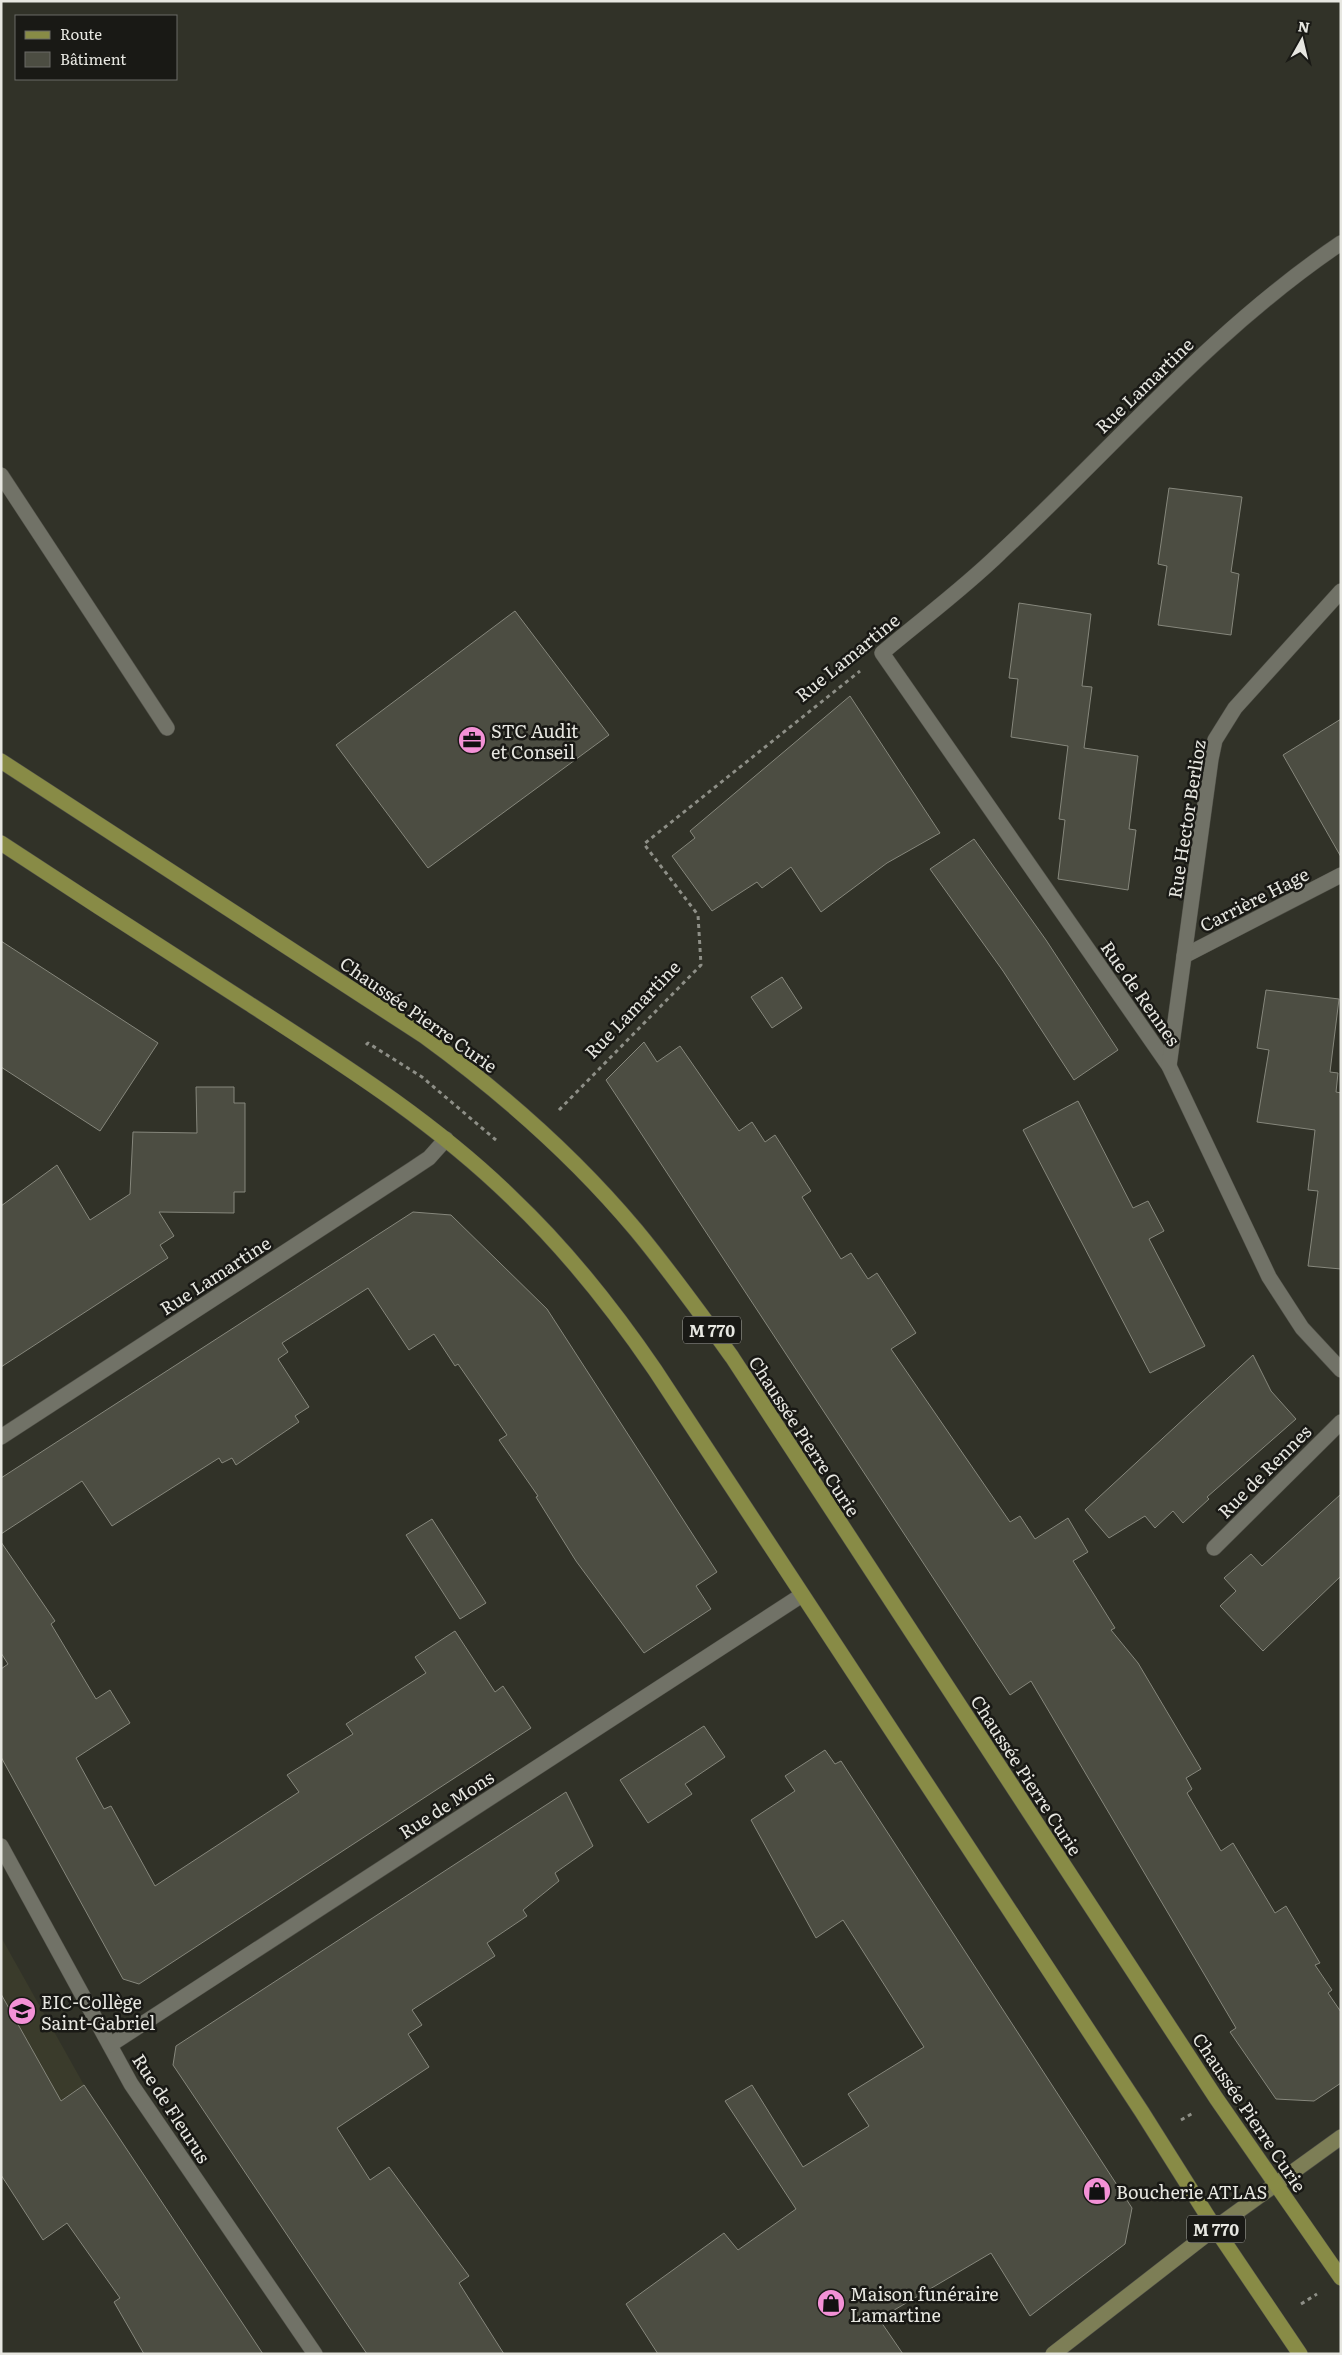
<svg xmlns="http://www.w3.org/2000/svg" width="1342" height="2355" viewBox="0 0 1342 2355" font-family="Literata,serif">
	<rect width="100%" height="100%" fill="#313228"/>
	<path fill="#3a3b2b" d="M 1,1937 L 84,2085 L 1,2141 Z"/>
	<g fill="#4c4d42" stroke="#86877c">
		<path d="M 1169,488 L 1242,497 L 1231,572 L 1239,574 L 1231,635 L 1158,625 L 1167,566 L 1158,564 Z"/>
		<path d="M 1019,603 L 1091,614 L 1082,686 L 1092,687 L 1084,748 L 1138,756 L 1129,829 L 1136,830 L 1128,890 L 1058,879 L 1065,820 L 1059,819 L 1068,746 L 1011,737 L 1018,679 L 1009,678 Z"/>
		<path d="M 515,611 L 609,735 L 428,868 L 336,745 Z"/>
		<path d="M 850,696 L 940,833 L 887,863 L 821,912 L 791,867 L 762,888 L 757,882 L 712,911 L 672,856 L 695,838 L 690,831 Z"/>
		<path d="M 1341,719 L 1341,857 L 1283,755 Z"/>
		<path d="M 974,839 L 1046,940 L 1118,1050 L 1074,1080 L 1003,971 L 930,869 Z"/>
		<path d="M 1,941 L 158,1043 L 100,1131 L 1,1067 Z"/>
		<path d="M 782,977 L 802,1008 L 772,1028 L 751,997 Z"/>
		<path d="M 1266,990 L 1339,999 L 1330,1072 L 1338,1073 L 1336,1092 L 1341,1093 L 1341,1269 L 1308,1266 L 1318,1191 L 1308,1190 L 1315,1130 L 1257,1122 L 1269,1050 L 1257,1048 Z"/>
		<path d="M 644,1042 L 657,1062 L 680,1046 L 739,1131 L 752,1122 L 765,1142 L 775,1135 L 811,1191 L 802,1197 L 841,1259 L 851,1253 L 868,1279 L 877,1273 L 916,1333 L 891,1349 L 1010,1522 L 1020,1516 L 1035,1539 L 1068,1518 L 1088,1552 L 1073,1561 L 1115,1628 L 1111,1630 L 1138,1663 L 1201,1769 L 1186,1778 L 1192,1789 L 1187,1793 L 1221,1851 L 1233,1843 L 1275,1913 L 1286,1906 L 1320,1963 L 1315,1965 L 1332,1990 L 1328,1993 L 1341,2012 L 1341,2083 L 1314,2101 L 1276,2099 L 1230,2032 L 1236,2028 L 1031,1681 L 1010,1695 L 606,1080 Z"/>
		<path d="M 196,1087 L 234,1087 L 234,1103 L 245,1103 L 245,1192 L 234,1192 L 234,1213 L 159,1212 L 174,1236 L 160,1245 L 168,1258 L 1,1367 L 1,1206 L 57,1165 L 90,1220 L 130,1194 L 133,1132 L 197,1133 Z"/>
		<path d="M 1078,1101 L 1133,1208 L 1148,1201 L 1164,1231 L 1149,1239 L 1205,1346 L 1150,1373 L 1023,1130 Z"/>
		<path d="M 413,1212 L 451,1215 L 547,1309 L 717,1572 L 696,1586 L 711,1609 L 644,1653 L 576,1561 L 536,1497 L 538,1496 L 499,1440 L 507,1435 L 458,1364 L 455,1366 L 434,1334 L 409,1350 L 368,1288 L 282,1343 L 288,1352 L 278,1359 L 309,1407 L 295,1416 L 299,1422 L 236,1465 L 232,1458 L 222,1463 L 219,1458 L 112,1526 L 82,1481 L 1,1534 L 1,1478 Z"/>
		<path d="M 1253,1355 L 1271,1391 L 1296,1419 L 1207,1497 L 1209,1499 L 1183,1523 L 1173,1511 L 1155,1528 L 1145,1516 L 1109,1538 L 1085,1510 Z"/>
		<path d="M 1341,1494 L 1341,1576 L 1263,1651 L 1220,1606 L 1236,1591 L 1224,1578 L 1251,1554 L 1262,1566 Z"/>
		<path d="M 432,1519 L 486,1603 L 460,1619 L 406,1535 Z"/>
		<path d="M 1,1542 L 55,1621 L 51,1624 L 96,1699 L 110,1690 L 130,1723 L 76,1758 L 104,1809 L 111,1806 L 155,1886 L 299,1792 L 287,1775 L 353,1734 L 346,1724 L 426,1673 L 415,1657 L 455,1631 L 495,1692 L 503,1686 L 531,1728 L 139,1984 L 123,1979 L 1,1757 L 1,1669 L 8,1664 L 1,1653 Z"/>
		<path d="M 704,1726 L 725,1757 L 685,1784 L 692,1794 L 648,1823 L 620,1780 Z"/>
		<path d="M 825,1750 L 835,1764 L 841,1761 L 1132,2208 L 1125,2244 L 1030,2316 L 991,2253 L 879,2319 L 903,2354 L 658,2354 L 626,2304 L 724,2233 L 738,2250 L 796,2209 L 725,2101 L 752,2085 L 803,2167 L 869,2126 L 848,2094 L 924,2047 L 843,1920 L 816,1938 L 751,1820 L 795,1791 L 785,1776 Z"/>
		<path d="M 566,1792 L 593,1846 L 555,1873 L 559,1881 L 523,1910 L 527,1916 L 487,1943 L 495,1956 L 412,2010 L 422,2025 L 408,2034 L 429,2067 L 337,2128 L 370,2180 L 389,2167 L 469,2276 L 459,2283 L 504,2354 L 367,2354 L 173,2065 L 176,2046 Z"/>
		<path d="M 1,1994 L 61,2101 L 84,2085 L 263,2354 L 144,2354 L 114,2302 L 120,2298 L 67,2223 L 43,2240 L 1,2175 Z"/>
	</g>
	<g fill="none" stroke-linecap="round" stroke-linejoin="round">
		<defs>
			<path id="lane" d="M 1,475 L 167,728"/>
			<g id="street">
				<path d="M 1341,243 C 1212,330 1113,448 1000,553 C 963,589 921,620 882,653 L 1169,1066 L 1269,1277 L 1302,1328 L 1341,1370"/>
				<path d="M 1184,956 L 1341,875"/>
				<path d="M 1169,1066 L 1211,759 L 1215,740 L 1235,708 L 1341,591"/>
				<path d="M 1,1437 L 411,1170 L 429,1158 L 446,1139"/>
				<path d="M 1214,1548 L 1341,1422"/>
				<path d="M 1,1846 L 131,2084 L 315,2354"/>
				<path d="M 110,2045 L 802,1595"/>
			</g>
			<path id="secondary" d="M 1053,2354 L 1215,2228 L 1341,2137"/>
			<g id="primary">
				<path d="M 1,761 L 424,1036 C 501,1092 574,1156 636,1230 C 670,1271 701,1314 732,1357 L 1216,2098 L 1341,2278"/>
				<path d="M 1,843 C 83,897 165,950 248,1003 C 339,1062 432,1120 511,1197 C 566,1249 612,1307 655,1370 L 1142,2112 L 1215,2228 L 1300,2354"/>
			</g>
		</defs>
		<use href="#lane" stroke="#4f4f47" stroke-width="16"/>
		<use href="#street" stroke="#4f4f47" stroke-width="16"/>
		<use href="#secondary" stroke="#4f4f47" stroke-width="16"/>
		<use href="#primary" stroke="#4f4f47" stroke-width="16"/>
		<g stroke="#8e8f87" stroke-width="3" stroke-dasharray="4 4" stroke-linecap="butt">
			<path d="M 366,1045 L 368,1043 L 422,1077 L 496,1140"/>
			<path d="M 559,1110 L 701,965 L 698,915 L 644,844 L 860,671"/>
			<path d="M 1181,2120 L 1193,2113"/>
			<path d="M 1301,2304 L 1317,2294"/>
		</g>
		<use href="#lane" stroke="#717267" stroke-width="15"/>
		<use href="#street" stroke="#717267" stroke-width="15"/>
		<use href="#secondary" stroke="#7d7e56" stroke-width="15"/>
		<use href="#primary" stroke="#888b46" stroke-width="15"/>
	</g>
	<defs>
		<symbol id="office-disc" viewBox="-11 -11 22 22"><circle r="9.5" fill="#f391d6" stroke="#191915"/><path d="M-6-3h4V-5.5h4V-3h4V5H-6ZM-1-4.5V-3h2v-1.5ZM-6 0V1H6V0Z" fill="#111"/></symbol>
		<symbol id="school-disc" viewBox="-11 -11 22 22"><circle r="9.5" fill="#f391d6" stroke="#191915"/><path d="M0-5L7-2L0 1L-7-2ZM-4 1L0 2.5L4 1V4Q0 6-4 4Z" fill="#111"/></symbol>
		<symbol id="shop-disc" viewBox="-11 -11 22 22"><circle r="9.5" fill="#f391d6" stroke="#191915"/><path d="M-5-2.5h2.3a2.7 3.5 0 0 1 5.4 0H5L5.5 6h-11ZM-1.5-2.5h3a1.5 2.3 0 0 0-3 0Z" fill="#111"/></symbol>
	</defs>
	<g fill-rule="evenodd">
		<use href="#office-disc" x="456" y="724" width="32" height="32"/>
		<use href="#school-disc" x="6" y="1995" width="32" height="32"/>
		<use href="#shop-disc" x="1081" y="2175" width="32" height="32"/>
		<use href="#shop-disc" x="815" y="2287" width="32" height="32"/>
	</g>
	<g text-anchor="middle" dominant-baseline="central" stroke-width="5" stroke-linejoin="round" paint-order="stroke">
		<g fill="#191915" stroke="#a9a9a4" stroke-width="1">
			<rect x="683" y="1316.5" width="58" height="27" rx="4"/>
			<rect x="1187" y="2215.5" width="58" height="27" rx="4"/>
		</g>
		<g font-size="16" font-weight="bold" fill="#e7e7e1">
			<text x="712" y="1330">M 770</text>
			<text x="1216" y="2229">M 770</text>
		</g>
		<g font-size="18" fill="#e7e7e1" stroke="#191915">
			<text transform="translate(1144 385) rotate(-44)">Rue Lamartine</text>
			<text transform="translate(847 657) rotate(-39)">Rue Lamartine</text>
			<text transform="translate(1186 819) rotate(-81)">Rue Hector Berlioz</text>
			<text transform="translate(1254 899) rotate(-27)">Carrière Hage</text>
			<text transform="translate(1141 993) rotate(55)">Rue de Rennes</text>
			<text transform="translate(632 1009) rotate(-46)">Rue Lamartine</text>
			<text transform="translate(419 1014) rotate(35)">Chaussée Pierre Curie</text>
			<text transform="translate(215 1275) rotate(-33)">Rue Lamartine</text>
			<text transform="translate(805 1436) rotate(57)">Chaussée Pierre Curie</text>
			<text transform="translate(1264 1471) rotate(-45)">Rue de Rennes</text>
			<text transform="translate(1027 1775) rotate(57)">Chaussée Pierre Curie</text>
			<text transform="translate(446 1804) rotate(-33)">Rue de Mons</text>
			<text transform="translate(172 2108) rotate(57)">Rue de Fleurus</text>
			<text transform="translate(1250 2112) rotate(56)">Chaussée Pierre Curie</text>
		</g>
		<g font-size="18" fill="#e7e7e1" stroke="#191915" text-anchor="start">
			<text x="491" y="730">STC Audit<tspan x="491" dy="21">et Conseil</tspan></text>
			<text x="41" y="2001">EIC-Collège<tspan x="41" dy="21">Saint-Gabriel</tspan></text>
			<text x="1116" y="2191">Boucherie ATLAS</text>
			<text x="850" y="2293">Maison funéraire<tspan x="850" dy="21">Lamartine</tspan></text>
		</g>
	</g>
	<rect width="1342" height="2355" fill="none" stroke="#e7e7e1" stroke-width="5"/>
	<rect x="15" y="15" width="162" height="65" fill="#191915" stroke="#6b6b67"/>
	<rect x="25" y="31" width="25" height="8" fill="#888b46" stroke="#6b6b67"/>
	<text x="60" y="40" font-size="15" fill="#e7e7e1">Route</text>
	<rect x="25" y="52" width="25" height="15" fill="#4c4d42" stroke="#6b6b67"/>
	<text x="60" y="65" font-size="15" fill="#e7e7e1">Bâtiment</text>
	<g transform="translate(1302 40) rotate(8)" stroke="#191915" stroke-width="4" paint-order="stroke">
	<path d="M0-4L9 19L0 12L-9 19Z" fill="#e7e7e1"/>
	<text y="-8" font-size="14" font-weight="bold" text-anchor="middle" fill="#e7e7e1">N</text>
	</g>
</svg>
